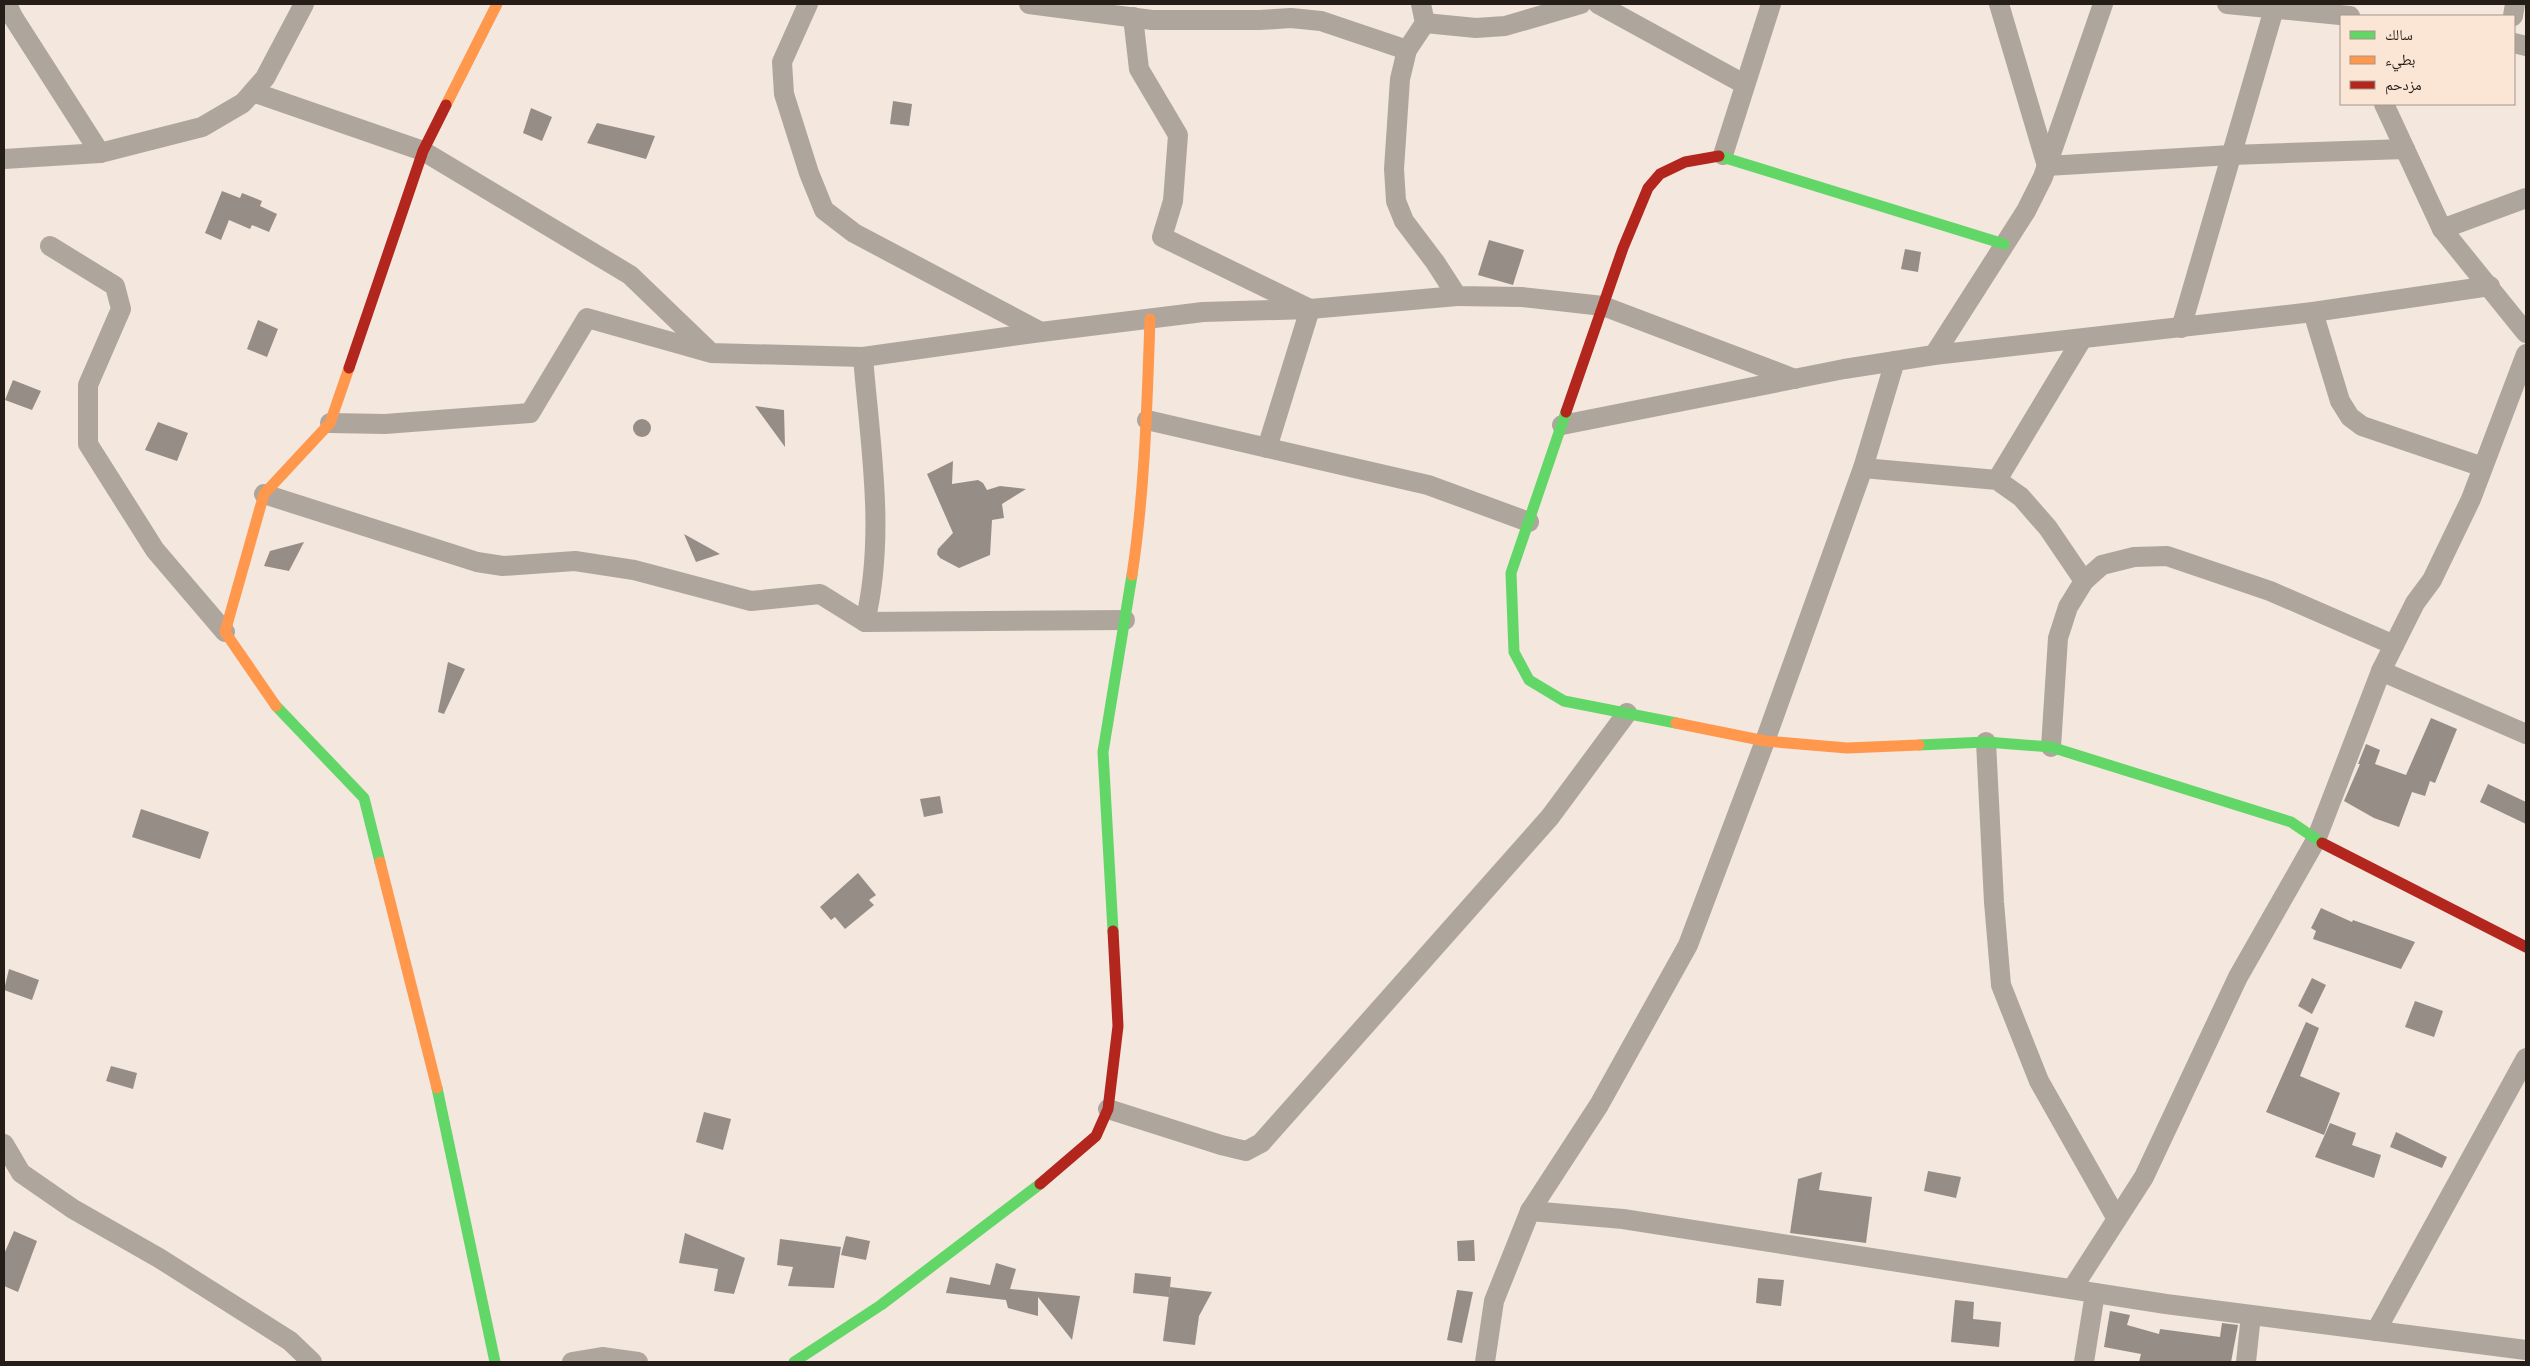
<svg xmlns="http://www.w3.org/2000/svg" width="2530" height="1366" viewBox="0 0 2530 1366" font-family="Karla,'Noto Naskh Arabic',sans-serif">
	<rect width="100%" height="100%" fill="#f3e7de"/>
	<g fill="#968d87">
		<path d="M 893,101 L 912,104 L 909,126 L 890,124 Z"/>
		<path d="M 531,108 L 552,117 L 542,141 L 523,133 Z"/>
		<path d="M 597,123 L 655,136 L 646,159 L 587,143 Z"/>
		<path d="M 222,191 L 240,198 L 242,193 L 262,201 L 260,206 L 277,214 L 269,232 L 252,225 L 250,229 L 229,220 L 221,240 L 205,233 Z"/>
		<path d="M 1489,240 L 1524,250 L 1513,285 L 1478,275 Z"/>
		<path d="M 1905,249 L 1921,252 L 1918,272 L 1901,269 Z"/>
		<path d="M 258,320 L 278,329 L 267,357 L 247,349 Z"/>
		<path d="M 13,380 L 41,391 L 32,410 L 5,400 Z"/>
		<path d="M 755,406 L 784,410 L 785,447 Z"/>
		<circle cx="642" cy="428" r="9"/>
		<path d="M 158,422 L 188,433 L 177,461 L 145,450 Z"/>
		<path d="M 953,461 L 952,484 L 978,480 L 983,483 L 987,490 L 1000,486 L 1026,489 L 1002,504 L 1004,518 L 992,520 L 990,555 L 959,568 L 940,558 L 937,554 L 938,549 L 953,533 L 927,474 Z"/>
		<path d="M 684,534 L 720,554 L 696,562 Z"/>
		<path d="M 304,542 L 289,571 L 264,566 L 270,551 Z"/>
		<path d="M 448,662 L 465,669 L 444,714 L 438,712 Z"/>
		<path d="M 2431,718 L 2457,729 L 2435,783 L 2430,781 L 2425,796 L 2412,792 L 2399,827 L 2374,818 L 2344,801 L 2360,764 L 2358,764 L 2366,744 L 2380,750 L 2375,764 L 2406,775 Z"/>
		<path d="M 2488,784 L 2526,802 L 2526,824 L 2480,802 Z"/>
		<path d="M 940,796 L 943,813 L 924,817 L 920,799 Z"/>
		<path d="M 141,809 L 209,832 L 200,859 L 132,837 Z"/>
		<path d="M 858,873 L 876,895 L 869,900 L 874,905 L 845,929 L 835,917 L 831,920 L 820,907 Z"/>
		<path d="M 2321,908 L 2352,922 L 2353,920 L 2415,942 L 2401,969 L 2313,939 L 2316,931 L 2311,928 Z"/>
		<path d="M 9,969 L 39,980 L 32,1000 L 4,990 Z"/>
		<path d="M 2312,978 L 2326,985 L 2312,1014 L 2298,1006 Z"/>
		<path d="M 2415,1001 L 2443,1011 L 2434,1037 L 2405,1027 Z"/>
		<path d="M 2306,1022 L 2319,1028 L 2300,1076 L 2340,1093 L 2324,1135 L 2266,1112 Z"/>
		<path d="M 111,1066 L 137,1073 L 133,1089 L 106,1081 Z"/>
		<path d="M 704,1112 L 731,1119 L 723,1150 L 696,1142 Z"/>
		<path d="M 2330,1123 L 2356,1133 L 2352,1145 L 2381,1155 L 2374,1178 L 2315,1157 Z"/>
		<path d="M 2396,1132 L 2447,1157 L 2442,1168 L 2390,1147 Z"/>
		<path d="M 1928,1171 L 1961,1177 L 1956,1198 L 1924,1191 Z"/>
		<path d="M 1822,1172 L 1819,1190 L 1872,1197 L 1866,1243 L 1790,1233 L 1798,1179 Z"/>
		<path d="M 14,1231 L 37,1241 L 18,1292 L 4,1286 L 4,1254 Z"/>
		<path d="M 685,1233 L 745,1258 L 734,1294 L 714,1291 L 718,1269 L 679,1263 Z"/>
		<path d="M 846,1236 L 870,1241 L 866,1260 L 841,1255 Z"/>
		<path d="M 780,1239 L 841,1247 L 834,1288 L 788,1286 L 793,1267 L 777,1265 Z"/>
		<path d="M 1474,1240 L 1475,1261 L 1458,1261 L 1457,1241 Z"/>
		<path d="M 996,1263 L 1016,1269 L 1010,1289 L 1080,1296 L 1072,1340 L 1038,1297 L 1038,1316 L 1008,1308 L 1006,1300 L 946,1293 L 950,1277 L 990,1285 Z"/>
		<path d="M 1135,1273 L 1171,1277 L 1169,1297 L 1133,1293 Z"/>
		<path d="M 1758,1278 L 1784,1280 L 1781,1306 L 1756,1303 Z"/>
		<path d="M 1170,1287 L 1212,1292 L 1199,1316 L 1195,1345 L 1163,1341 Z"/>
		<path d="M 1457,1290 L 1473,1292 L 1462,1343 L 1447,1340 Z"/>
		<path d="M 1955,1300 L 1974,1302 L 1973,1319 L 2001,1322 L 1999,1347 L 1951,1342 Z"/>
		<path d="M 2110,1311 L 2130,1315 L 2127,1325 L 2159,1334 L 2160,1329 L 2220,1337 L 2222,1323 L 2238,1325 L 2231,1362 L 2139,1362 L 2141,1354 L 2104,1347 Z"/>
	</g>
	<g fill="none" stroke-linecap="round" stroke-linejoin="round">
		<g stroke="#aea69c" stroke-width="20">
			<path d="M 7,4 L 13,17 L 100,153"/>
			<path d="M 808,4 L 782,62 L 784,94 L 809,173 L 824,210 L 854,233 L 1041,332"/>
			<path d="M 1029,4 L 1152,20 L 1260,20 L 1291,18 L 1321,21 L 1407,50"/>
			<path d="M 1421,4 L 1425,23 L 1407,50 L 1400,79 L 1394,169 L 1396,201 L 1404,221 L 1435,262 L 1457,296 L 1522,297 L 1603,306 L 1795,379"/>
			<path d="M 1598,4 L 1744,84"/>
			<path d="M 1999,4 L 2047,166 L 2231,155 L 2405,149"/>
			<path d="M 2227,4 L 2350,16"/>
			<path d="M 2513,16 L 2515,4"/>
			<path d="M 1133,17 L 1139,69 L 1178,135 L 1173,201 L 1162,237 L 1310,309 L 1267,448"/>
			<path d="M 1425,23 L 1476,28 L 1505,26 L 1581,4"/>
			<path d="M 2514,43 L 2526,46"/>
			<path d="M 253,92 L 423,151 L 630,275 L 708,350"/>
			<path d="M 2384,104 L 2442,229 L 2526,333"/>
			<path d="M 1723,155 L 1771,4"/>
			<path d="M 4,159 L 100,153 L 202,127 L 243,103 L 265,78 L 304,4"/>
			<path d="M 2442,229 L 2526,198"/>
			<path d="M 50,246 L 115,286 L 121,309 L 88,385 L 88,444 L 155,550 L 225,632"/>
			<path d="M 2313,312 L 2340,401 L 2350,417 L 2362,426 L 2483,467"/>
			<path d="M 2181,328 L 2274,9"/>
			<path d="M 1934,355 L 2026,211 L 2043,177 L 2103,4"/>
			<path d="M 863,357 C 870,444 886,535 865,622"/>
			<path d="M 1147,420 L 1428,485 L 1529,522"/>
			<path d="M 330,423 L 385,424 L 530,413 L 587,318 L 711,353 L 863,357 L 1041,332 L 1203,312 L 1310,309 L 1457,296"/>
			<path d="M 1562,425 L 1844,369 L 1934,355 L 2313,312 L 2490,286"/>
			<path d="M 1863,468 L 1997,480 L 2021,497 L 2048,528 L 2084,581"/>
			<path d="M 1997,480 L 2082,339"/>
			<path d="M 264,494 L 477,562 L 503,566 L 575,561 L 634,570 L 751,601 L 820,594 L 865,622 L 1125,620"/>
			<path d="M 2381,671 L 2526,734"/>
			<path d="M 1986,742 L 1994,902 L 2001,985 L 2039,1081 L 2117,1219"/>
			<path d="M 2051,747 L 2058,638 L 2068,607 L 2084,581 L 2102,565 L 2134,557 L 2167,556 L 2270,591 L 2394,645"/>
			<path d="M 1108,1109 L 1221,1145 L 1246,1151 L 1261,1143 L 1550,817 L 1627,713"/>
			<path d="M 4,1144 L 21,1173 L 73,1209 L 159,1258 L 290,1341 L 312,1362"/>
			<path d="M 1530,1211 L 1599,1105 L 1688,945 L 1765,741 L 1863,468 L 1895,361"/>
			<path d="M 2072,1289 L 2144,1177 L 2238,977 L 2316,840 L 2381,671 L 2415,603 L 2432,580 L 2471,499 L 2526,354"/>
			<path d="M 2376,1331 L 2526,1058"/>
			<path d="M 572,1362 L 602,1357 L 638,1362"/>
			<path d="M 1485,1362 L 1494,1301 L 1530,1211 L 1623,1219 L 2166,1304 L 2526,1350"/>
			<path d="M 2084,1362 L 2095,1293"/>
			<path d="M 2246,1362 L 2251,1315"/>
		</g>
		<g stroke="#63d668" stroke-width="11">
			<path d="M 1719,156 L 2004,244"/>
			<path d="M 1566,412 L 1511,573 L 1514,652 L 1529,680 L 1564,701 L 1676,723"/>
			<path d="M 276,706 L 364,798 L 380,862"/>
			<path d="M 1919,745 L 1986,742 L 2051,747 L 2291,822 L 2322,843"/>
			<path d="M 1113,931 L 1103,752 L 1132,575"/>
			<path d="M 437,1088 L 495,1362"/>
			<path d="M 794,1362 L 881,1305 L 1040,1184"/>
		</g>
		<g stroke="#ff974d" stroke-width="11">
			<path d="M 446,105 L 497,4"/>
			<path d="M 1132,575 C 1145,490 1147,404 1150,319"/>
			<path d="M 276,706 L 225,632 L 264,494 L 330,423 L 349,368"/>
			<path d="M 1676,723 L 1765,741 L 1847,748 L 1919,745"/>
			<path d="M 380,862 L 437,1088"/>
		</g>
		<g stroke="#b3261e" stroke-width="11">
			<path d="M 349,368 L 423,151 L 446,105"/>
			<path d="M 1566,412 L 1623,248 L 1648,188 L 1660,174 L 1685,162 L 1719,156"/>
			<path d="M 2322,843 L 2526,947"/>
			<path d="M 1040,1184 L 1096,1136 L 1108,1109 L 1118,1026 L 1113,931"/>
		</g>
	</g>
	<rect width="2530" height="1366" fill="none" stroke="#251d18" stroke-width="10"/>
	<rect x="2340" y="15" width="175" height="90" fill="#fbe6d6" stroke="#a5968a"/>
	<rect x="2350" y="31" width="25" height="8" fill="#63d668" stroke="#a5968a"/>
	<text x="2385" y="40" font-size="15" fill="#251d18">سالك</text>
	<rect x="2350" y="56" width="25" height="8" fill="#ff974d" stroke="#a5968a"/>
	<text x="2385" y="65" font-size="15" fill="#251d18">بطيء</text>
	<rect x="2350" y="81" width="25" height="8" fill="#b3261e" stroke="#a5968a"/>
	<text x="2385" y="90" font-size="15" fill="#251d18">مزدحم</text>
</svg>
